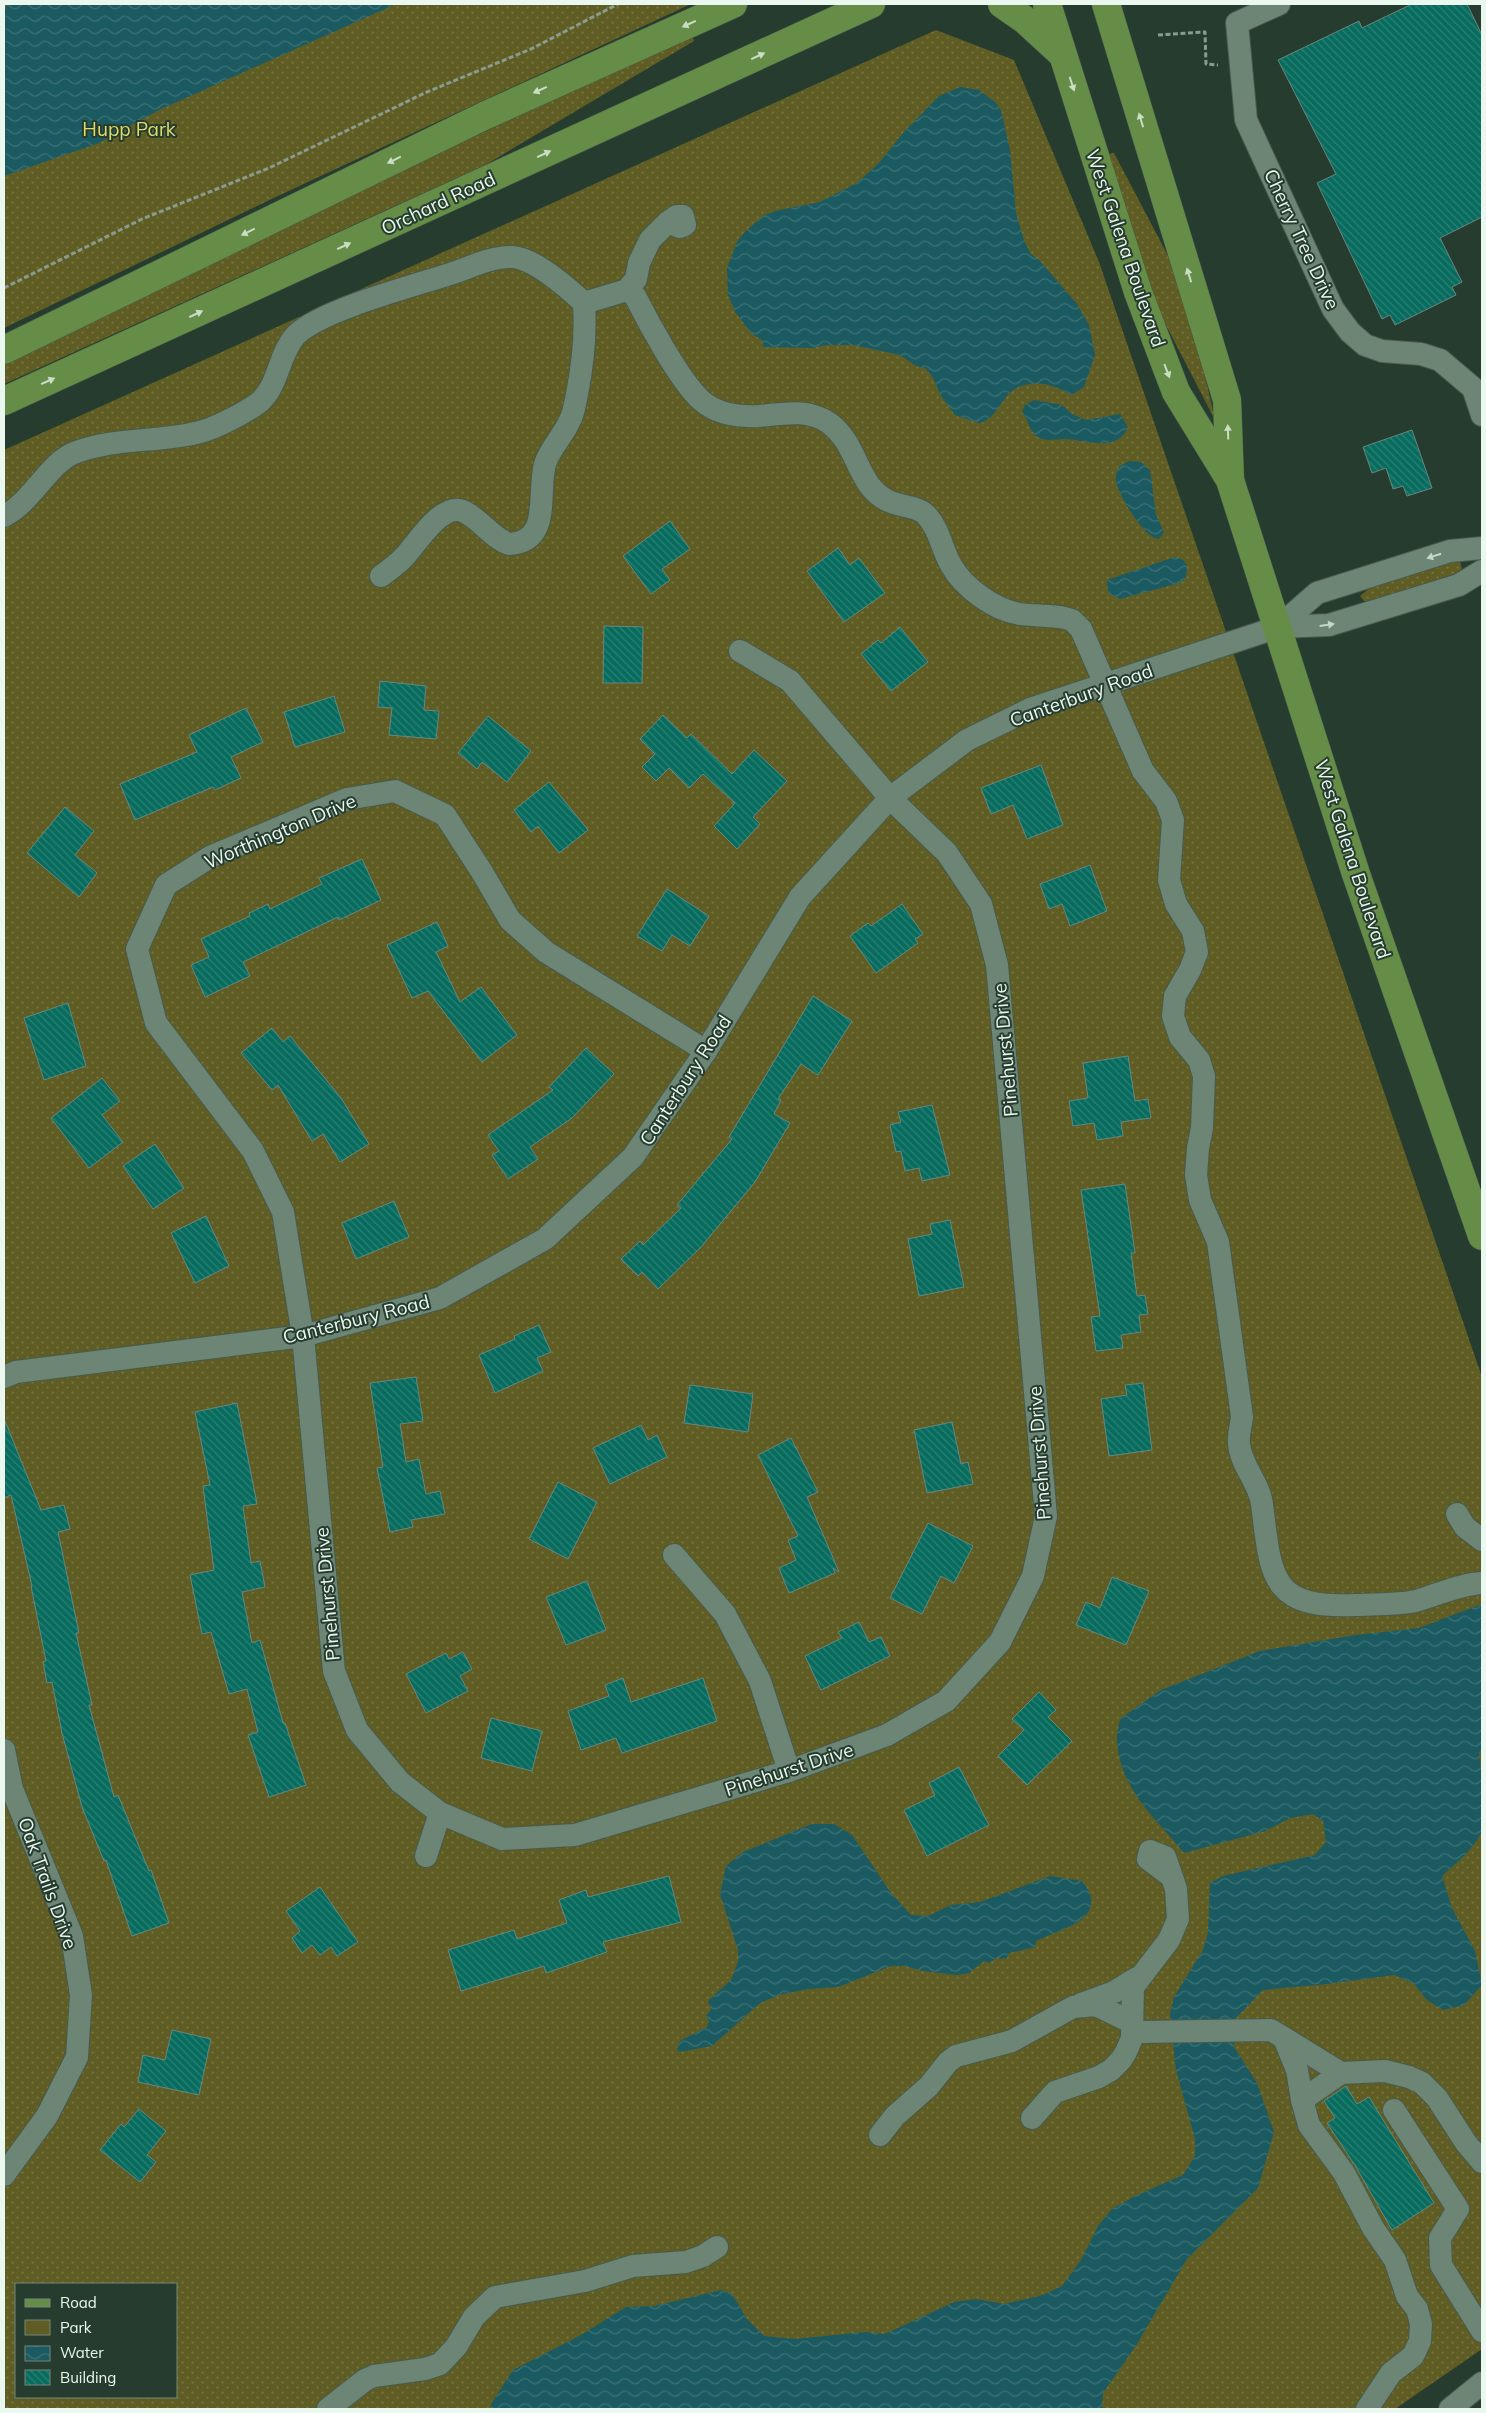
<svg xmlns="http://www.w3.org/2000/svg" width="1486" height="2413" viewBox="0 0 1486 2413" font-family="Mulish,sans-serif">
	<defs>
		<pattern id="green-dots" width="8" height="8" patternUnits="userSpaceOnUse" patternTransform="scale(1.25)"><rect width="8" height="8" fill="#5f5d23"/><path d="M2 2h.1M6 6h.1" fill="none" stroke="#767543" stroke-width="1.8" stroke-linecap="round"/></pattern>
		<pattern id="water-waves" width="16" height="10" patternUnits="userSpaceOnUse" patternTransform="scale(1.25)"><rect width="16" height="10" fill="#1b5a60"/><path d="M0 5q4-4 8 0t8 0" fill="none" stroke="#3c7277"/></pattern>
		<pattern id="building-back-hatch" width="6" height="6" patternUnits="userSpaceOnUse" patternTransform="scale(1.25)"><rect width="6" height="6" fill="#076b5e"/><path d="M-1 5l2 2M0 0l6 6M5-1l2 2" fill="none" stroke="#2b8175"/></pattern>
	</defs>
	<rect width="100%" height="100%" fill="#263c2e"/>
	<g fill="url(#green-dots)" fill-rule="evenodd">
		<path d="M 4,4 L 691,4 L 280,195 L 4,328 Z"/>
		<path d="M 936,30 L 1014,60 L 1099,262 L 1482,1377 L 1482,2349 L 1395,2409 L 4,2409 L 4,450 ZM 16,2284 L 176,2284 L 176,2397 L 16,2397 Z"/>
		<path d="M 692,35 L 694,41 L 485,165 L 4,384 L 4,364 L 471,138 Z"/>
		<path d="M 1114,153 L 1185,288 L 1215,420 L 1153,300 L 1107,154 Z"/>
		<path d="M 1453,560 L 1460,561 L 1462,569 L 1455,574 L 1370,601 L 1364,601 L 1360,596 L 1370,588 Z"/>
	</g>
	<g fill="url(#water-waves)">
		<path d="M 10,4 L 396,4 L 159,110 L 99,143 L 4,176 L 4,16 L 6,7 Z"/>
		<path d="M 960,87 L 979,90 L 995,102 L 1001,110 L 1010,150 L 1016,213 L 1024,240 L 1030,253 L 1040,261 L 1077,304 L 1089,325 L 1095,355 L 1084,387 L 1071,395 C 1055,384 1029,378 1012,391 C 1001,400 994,421 979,423 L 955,415 L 941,396 L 932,376 L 925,368 L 916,366 L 900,355 L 853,345 L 826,345 L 812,348 L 763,347 L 762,340 L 751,333 L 736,313 L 728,295 L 727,268 L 737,242 L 744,233 L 763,216 L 775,211 L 820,202 L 857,183 L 879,163 L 903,133 L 939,96 Z"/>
		<path d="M 1034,400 L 1062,405 L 1072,414 L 1086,420 L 1120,414 L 1128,427 C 1118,453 1086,440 1065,439 C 1056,439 1047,442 1038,437 C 1028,431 1029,419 1022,412 L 1025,405 Z"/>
		<path d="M 1129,461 L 1141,462 L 1150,470 L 1156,515 L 1164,532 L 1159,539 C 1145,539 1119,496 1116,482 C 1115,476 1117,472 1119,467 Z"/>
		<path d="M 1175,557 L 1183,560 L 1187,565 L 1186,578 L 1179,583 L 1120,599 L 1108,593 L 1107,580 Z"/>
		<path d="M 1482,1604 L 1482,1750 L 1479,1752 C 1481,1766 1486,1822 1481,1833 C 1472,1851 1456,1863 1442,1876 L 1452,1908 L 1475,1951 L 1482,1985 L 1464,2005 L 1443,2010 L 1427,2000 L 1413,1983 L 1394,1975 L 1327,1984 L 1263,1990 L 1235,2019 L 1234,2047 L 1257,2083 L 1274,2132 L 1258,2188 L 1187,2259 L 1137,2344 L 1103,2393 L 1102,2409 L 491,2409 L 491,2404 L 513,2370 L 581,2335 L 626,2307 L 654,2306 L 722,2290 L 732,2294 L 747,2319 L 764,2336 L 795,2339 L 865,2332 L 885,2334 L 954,2302 L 976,2299 L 1004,2304 L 1043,2295 L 1062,2286 L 1081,2260 L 1098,2226 L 1112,2209 L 1135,2196 L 1183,2175 L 1195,2156 L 1195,2139 L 1176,2070 L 1170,2014 L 1174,1997 L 1203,1950 L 1208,1933 L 1210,1883 L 1223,1876 L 1315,1855 L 1326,1842 L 1323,1821 L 1313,1814 L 1290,1818 L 1265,1831 L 1184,1853 C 1156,1818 1121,1791 1117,1742 C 1116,1735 1119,1726 1120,1719 L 1161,1690 L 1260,1651 L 1356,1635 L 1419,1628 Z"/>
		<path d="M 812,1824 L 834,1824 L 852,1835 L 891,1893 L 911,1915 L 928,1916 L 951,1905 L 980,1902 L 1050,1876 L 1082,1881 C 1113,1919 1058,1930 1036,1941 L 1035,1947 L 1009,1953 L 1007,1958 L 1000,1959 L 998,1957 L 989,1963 L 984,1961 L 969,1973 L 957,1975 L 923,1971 L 905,1966 L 891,1966 L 838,1987 L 808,1989 L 779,1995 L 760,2003 L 712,2046 L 679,2052 L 677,2049 L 680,2041 L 707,2027 L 709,2021 L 706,2016 L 711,2010 L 708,2001 L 731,1980 L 738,1962 L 738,1950 L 720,1894 L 726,1866 L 743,1852 Z"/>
	</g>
	<g fill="url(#building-back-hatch)" stroke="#678780">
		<path d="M 1412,4 L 1467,4 L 1482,35 L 1482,217 L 1440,238 L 1462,282 L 1452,287 L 1456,295 L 1395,325 L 1390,315 L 1382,319 L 1317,183 L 1336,174 L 1278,60 L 1359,21 L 1362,28 Z"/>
		<path d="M 1412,430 L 1432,488 L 1407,496 L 1403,486 L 1393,489 L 1386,468 L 1372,473 L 1363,447 Z"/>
		<path d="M 670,521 L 690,549 L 662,569 L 670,580 L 651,594 L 623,556 Z"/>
		<path d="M 838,548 L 850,565 L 859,558 L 885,593 L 844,622 L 807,571 Z"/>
		<path d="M 604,626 L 643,627 L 642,683 L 603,683 Z"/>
		<path d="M 900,627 L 928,662 L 891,691 L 861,654 L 878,640 L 881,643 Z"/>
		<path d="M 380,681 L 426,686 L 424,710 L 439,711 L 436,739 L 389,735 L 392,708 L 378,707 Z"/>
		<path d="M 334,696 L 345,732 L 295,747 L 284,712 Z"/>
		<path d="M 246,708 L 263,742 L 231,757 L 241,778 L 215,790 L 213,787 L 135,820 L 120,784 L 197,752 L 189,735 Z"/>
		<path d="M 663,715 L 687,738 L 691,734 L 732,774 L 754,750 L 787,781 L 753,817 L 760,824 L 737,849 L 714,826 L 735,803 L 703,774 L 689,788 L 669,768 L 656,781 L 642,767 L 655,754 L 640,739 Z"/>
		<path d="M 488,716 L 531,751 L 507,782 L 482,762 L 477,769 L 458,753 Z"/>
		<path d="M 1041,765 L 1063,825 L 1027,839 L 1013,805 L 991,814 L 981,788 Z"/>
		<path d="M 549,782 L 588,830 L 559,853 L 538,826 L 531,832 L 514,810 Z"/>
		<path d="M 65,807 L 94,831 L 75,855 L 97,873 L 79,897 L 27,853 Z"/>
		<path d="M 362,859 L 381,900 L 339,920 L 338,917 L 243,962 L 250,976 L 205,997 L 191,965 L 209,957 L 201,939 L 250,916 L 249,913 L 268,904 L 270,909 L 322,884 L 319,878 Z"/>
		<path d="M 1090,865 L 1107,911 L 1070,926 L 1062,904 L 1049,909 L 1040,884 Z"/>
		<path d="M 667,889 L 709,916 L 690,946 L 672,935 L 662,951 L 637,936 Z"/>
		<path d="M 902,904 L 923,934 L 915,939 L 918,943 L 876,973 L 850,936 L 868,923 L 871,926 Z"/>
		<path d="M 437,922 L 448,946 L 436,952 L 460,1002 L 481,987 L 517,1035 L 482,1062 L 428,991 L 412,998 L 387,945 Z"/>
		<path d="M 813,996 L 852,1021 L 818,1075 L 801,1064 L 778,1099 L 781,1100 L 774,1114 L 790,1123 L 755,1182 L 701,1247 L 658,1289 L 642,1272 L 638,1276 L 621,1259 L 640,1241 L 643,1245 L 681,1208 L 677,1205 L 732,1139 L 729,1137 Z"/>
		<path d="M 68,1003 L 86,1066 L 44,1080 L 24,1018 Z"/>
		<path d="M 272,1028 L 283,1042 L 290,1036 L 341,1098 L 369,1144 L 340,1162 L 323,1134 L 312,1141 L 278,1085 L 272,1090 L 241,1053 Z"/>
		<path d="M 586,1048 L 614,1074 L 572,1118 L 530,1147 L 538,1159 L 508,1179 L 492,1155 L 499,1151 L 488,1135 L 553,1090 L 549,1087 Z"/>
		<path d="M 1128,1056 L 1135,1101 L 1148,1099 L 1151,1118 L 1121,1122 L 1123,1136 L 1097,1140 L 1094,1123 L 1073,1126 L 1069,1101 L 1088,1098 L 1083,1063 Z"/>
		<path d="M 102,1078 L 120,1101 L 102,1115 L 123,1142 L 89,1168 L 51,1118 Z"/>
		<path d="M 932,1105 L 950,1175 L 922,1181 L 919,1168 L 905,1171 L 901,1151 L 896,1152 L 890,1125 L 901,1122 L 898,1112 Z"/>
		<path d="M 155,1144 L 184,1188 L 153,1209 L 123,1166 Z"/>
		<path d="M 1125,1184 L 1135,1253 L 1131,1253 L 1137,1296 L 1145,1295 L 1148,1314 L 1139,1315 L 1141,1332 L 1121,1335 L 1123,1348 L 1096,1351 L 1091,1317 L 1100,1316 L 1081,1190 Z"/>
		<path d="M 394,1201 L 409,1237 L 356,1259 L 342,1223 Z"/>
		<path d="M 206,1216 L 229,1266 L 195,1283 L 171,1233 Z"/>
		<path d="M 950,1220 L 964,1287 L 919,1296 L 908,1239 L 932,1234 L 930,1224 Z"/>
		<path d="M 539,1325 L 551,1352 L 537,1358 L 543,1371 L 495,1393 L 479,1355 L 515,1339 L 514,1336 Z"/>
		<path d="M 416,1377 L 423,1421 L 400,1424 L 406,1462 L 419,1459 L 426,1494 L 440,1491 L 445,1514 L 411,1520 L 413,1527 L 390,1532 L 377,1468 L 383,1467 L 370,1383 Z"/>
		<path d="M 1143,1383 L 1152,1450 L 1109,1456 L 1101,1399 L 1127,1395 L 1125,1385 Z"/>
		<path d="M 690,1385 L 753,1394 L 748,1432 L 684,1423 Z"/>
		<path d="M 237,1403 L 257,1504 L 243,1506 L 251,1563 L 260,1561 L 265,1587 L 242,1592 L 252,1643 L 260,1640 L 283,1723 L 285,1723 L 306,1785 L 269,1797 L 248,1735 L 258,1732 L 247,1689 L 229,1694 L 211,1632 L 202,1634 L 190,1575 L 214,1570 L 203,1486 L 210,1485 L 195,1412 Z"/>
		<path d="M 5,1421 L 41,1510 L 64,1505 L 70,1529 L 58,1532 L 79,1633 L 76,1633 L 92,1705 L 89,1705 L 114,1797 L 118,1795 L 149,1871 L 151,1870 L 169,1923 L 132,1936 L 106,1860 L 104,1861 L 82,1807 L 62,1733 L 52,1682 L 47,1683 L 43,1662 L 46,1661 L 31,1586 L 32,1586 L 11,1495 L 4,1498 Z"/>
		<path d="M 952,1422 L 961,1464 L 968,1462 L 973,1484 L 927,1493 L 914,1430 Z"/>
		<path d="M 641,1425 L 648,1440 L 657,1435 L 667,1457 L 610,1484 L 593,1448 Z"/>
		<path d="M 791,1438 L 818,1492 L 807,1497 L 839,1572 L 833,1568 L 835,1573 L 789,1593 L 779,1568 L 796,1560 L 788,1540 L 798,1536 L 758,1455 Z"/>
		<path d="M 558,1482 L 597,1502 L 568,1559 L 529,1539 Z"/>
		<path d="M 928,1523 L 973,1546 L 954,1583 L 941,1576 L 922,1614 L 890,1598 Z"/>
		<path d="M 1112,1577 L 1149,1591 L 1126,1645 L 1076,1625 L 1086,1602 L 1100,1608 Z"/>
		<path d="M 587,1581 L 606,1630 L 566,1645 L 546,1597 Z"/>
		<path d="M 859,1622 L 869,1642 L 881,1637 L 890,1656 L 821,1690 L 805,1656 L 842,1638 L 838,1632 Z"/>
		<path d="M 463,1652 L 472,1669 L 460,1676 L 468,1691 L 426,1713 L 406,1674 L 446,1653 L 449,1659 Z"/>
		<path d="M 623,1678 L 631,1702 L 703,1678 L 717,1721 L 622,1753 L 616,1738 L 581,1750 L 568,1711 L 609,1696 L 605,1685 Z"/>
		<path d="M 1039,1692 L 1056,1710 L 1048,1717 L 1072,1741 L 1027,1785 L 998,1756 L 1024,1730 L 1012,1719 Z"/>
		<path d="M 491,1718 L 542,1731 L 532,1771 L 481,1758 Z"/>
		<path d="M 959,1767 L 989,1825 L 927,1856 L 904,1810 L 935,1795 L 929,1783 Z"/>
		<path d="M 669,1876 L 681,1922 L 603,1942 L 607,1952 L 546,1973 L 544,1966 L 461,1991 L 448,1950 L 514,1930 L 517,1939 L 567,1923 L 559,1900 L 586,1890 L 588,1897 Z"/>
		<path d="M 320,1887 L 358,1942 L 337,1956 L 331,1947 L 320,1955 L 312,1945 L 302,1953 L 292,1938 L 300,1931 L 286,1911 Z"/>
		<path d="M 172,2030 L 211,2039 L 199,2095 L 138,2082 L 143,2055 L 165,2060 Z"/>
		<path d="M 1346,2086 L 1357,2104 L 1369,2097 L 1434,2203 L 1392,2230 L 1356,2167 L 1327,2123 L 1335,2118 L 1324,2101 Z"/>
		<path d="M 139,2109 L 166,2131 L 147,2155 L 156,2162 L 140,2182 L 100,2150 L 121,2124 L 124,2127 Z"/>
	</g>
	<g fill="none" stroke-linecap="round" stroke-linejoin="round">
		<defs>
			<g id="minor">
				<path d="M 1279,4 L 1237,23 L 1246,120 L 1333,309 L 1350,332 L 1365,345 L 1382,351 L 1421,354 L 1440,360 L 1473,388 L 1482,415"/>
				<path d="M 627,290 L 635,296 C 648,322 681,383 702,401 C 718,415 739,417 759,416 C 784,414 807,408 829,423 C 851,439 855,465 870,486 C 890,512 915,501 928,517 C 940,531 942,550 951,565 C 963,587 994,610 1020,614 C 1035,616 1050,615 1065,618 L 1072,620 L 1081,629 L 1143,771 L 1166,801 L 1173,820 L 1169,880 L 1176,904 L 1193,931 L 1197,952 L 1190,970 L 1175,996 L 1173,1016 L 1180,1037 L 1199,1060 L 1204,1076 L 1202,1128 L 1198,1148 L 1196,1175 L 1200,1200 L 1218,1242 L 1242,1417 C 1241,1426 1238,1435 1239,1444 C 1241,1466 1259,1482 1262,1504 C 1271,1577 1270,1609 1355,1605 C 1374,1604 1397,1605 1416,1601 C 1437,1595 1460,1584 1482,1583"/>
				<path d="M 584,303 L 627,290 L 636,279 L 639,263 L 650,240 L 668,222 L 677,216 L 683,216 L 685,225 L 680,227 L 668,222"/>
				<path d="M 4,516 C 31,503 49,463 74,453 C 114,437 158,443 200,432 C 216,428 244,413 257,404 C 279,388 278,354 296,335 C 321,310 413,286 450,274 C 469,268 492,256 512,257 C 534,258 568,288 584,303 C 586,334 583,364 577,394 C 575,403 574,413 570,420 C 564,435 550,448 545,464 C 537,494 552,542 509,544 C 491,537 482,521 465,512 C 443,500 418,542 405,556 C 398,564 389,570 381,576"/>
				<path d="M 1278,627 L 1317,593 L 1450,551 L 1482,548"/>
				<path d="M 706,1051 L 546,952 L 510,920 L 482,872 L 445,815 L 395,791 L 347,799 L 210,857 L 166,885 L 137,949 L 156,1023 L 253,1151 L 283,1212 L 303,1336 L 334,1671 L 357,1730 L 400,1782 L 440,1813 L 502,1839 L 575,1835 L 789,1771 L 887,1735 L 946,1701 L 1000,1642 L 1033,1576 L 1046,1516 L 997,965 L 981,904 L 947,853 L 890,798 L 790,681 L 740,651"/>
				<path d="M 4,1377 L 16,1372 L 303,1336 L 440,1298 L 545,1239 L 633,1157 L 706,1051 L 800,897 L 890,798 L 967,740 L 1030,709 L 1106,684 L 1278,627 L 1329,625 L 1459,585 L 1482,571"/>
				<path d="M 1457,1514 L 1465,1527 L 1482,1540"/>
				<path d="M 674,1555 L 725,1614 L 760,1681 L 789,1771"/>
				<path d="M 4,1750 L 12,1789 L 72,1936 L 81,1995 L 77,2057 L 47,2116 L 4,2175"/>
				<path d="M 426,1856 L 440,1813"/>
				<path d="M 1081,2004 L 1114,1992 L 1137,1978"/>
				<path d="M 1284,2038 L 1297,2070 L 1302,2100 L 1341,2073"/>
				<path d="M 1302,2100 L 1309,2125 L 1344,2173 L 1373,2228 L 1395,2260 L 1407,2296 L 1417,2309 L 1421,2324 L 1420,2341 L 1413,2356 L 1391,2373 L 1367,2409"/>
				<path d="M 1394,2110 L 1458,2209 L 1440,2238 L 1441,2265 L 1482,2331"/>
				<path d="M 1032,2118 L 1055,2092 L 1099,2077 L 1111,2070 L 1121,2060 L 1126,2052 L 1132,2038 L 1133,1987 L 1169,1940 L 1178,1919 L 1176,1889 L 1172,1877 L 1148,1859 L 1150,1851 L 1165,1857 L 1172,1877"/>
				<path d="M 880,2135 L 895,2116 L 929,2086 L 948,2062 L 956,2056 L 1012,2041 L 1073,2007 L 1096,2005 L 1131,2022 L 1134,2029 L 1141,2032 L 1271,2030 L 1341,2073 L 1385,2071 L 1409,2077 L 1422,2083 L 1437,2098 L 1466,2143 L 1482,2162"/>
				<path d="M 328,2409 L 365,2380 L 374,2376 L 425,2369 L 440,2364 L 456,2347 L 474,2317 L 495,2297 L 585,2281 L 633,2266 L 686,2262 L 703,2256 L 717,2247"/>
				<path d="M 1450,2409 L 1482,2383"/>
			</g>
			<g id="major">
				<path d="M 1002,4 L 1025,20 L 1062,54"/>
				<path d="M 1047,4 L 1138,292 L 1176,392 L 1230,480 L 1356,874 L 1482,1236"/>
				<path d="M 1106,4 L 1227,400 L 1230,479"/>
				<path d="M 4,350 L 484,116 L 733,4"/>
				<path d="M 4,401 L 871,4"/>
			</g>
		</defs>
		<use href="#minor" stroke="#475a4e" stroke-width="24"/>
		<use href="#major" stroke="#475a4e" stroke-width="29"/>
		<g stroke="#8a9c90" stroke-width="3" stroke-dasharray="5 2.5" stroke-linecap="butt">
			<path d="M 1158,35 L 1205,32 L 1206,64 L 1218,65"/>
			<path d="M 4,288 L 142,219 L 269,168 L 427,92 L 531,49 L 618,4"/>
		</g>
		<use href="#minor" stroke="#6d8575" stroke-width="22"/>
		<use href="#major" stroke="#658d47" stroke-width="28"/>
	</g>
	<defs><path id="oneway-solid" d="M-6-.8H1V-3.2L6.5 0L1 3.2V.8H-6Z" transform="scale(1.25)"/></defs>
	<g fill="#caddc5">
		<use href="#oneway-solid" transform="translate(689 24) rotate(156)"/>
		<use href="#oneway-solid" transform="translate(758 56) rotate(-25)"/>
		<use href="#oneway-solid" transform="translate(1072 84) rotate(72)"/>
		<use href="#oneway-solid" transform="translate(540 90) rotate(156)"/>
		<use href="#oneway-solid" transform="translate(1141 120) rotate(-107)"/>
		<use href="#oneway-solid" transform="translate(544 154) rotate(-25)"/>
		<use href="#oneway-solid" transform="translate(394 160) rotate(154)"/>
		<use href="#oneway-solid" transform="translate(248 232) rotate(154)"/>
		<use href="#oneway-solid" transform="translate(344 246) rotate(-25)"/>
		<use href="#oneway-solid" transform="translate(1189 275) rotate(-107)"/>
		<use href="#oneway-solid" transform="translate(196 314) rotate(-25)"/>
		<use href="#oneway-solid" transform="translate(1167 371) rotate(69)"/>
		<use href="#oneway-solid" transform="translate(48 381) rotate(-24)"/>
		<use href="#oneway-solid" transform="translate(1228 432) rotate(-92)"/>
	</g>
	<g fill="#c5d6ca">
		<use href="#oneway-solid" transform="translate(1434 556) rotate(162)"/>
		<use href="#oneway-solid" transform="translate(1327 625) rotate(-8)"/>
	</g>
	<g text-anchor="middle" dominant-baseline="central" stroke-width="4" stroke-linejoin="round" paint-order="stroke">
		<g font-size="19" fill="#dfdc6c" stroke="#263c2e">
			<text x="129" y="129">Hupp Park</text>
		</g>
		<g font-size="19" fill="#ebf8ef" stroke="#263c2e">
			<text transform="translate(438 203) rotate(-25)">Orchard Road</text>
			<text transform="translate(1302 239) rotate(65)">Cherry Tree Drive</text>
			<text transform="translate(1126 248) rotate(71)">West Galena Boulevard</text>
			<text transform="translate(1081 695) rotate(-20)">Canterbury Road</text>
			<text transform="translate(280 831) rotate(-23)">Worthington Drive</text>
			<text transform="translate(1353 859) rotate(72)">West Galena Boulevard</text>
			<text transform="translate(1005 1050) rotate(-95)">Pinehurst Drive</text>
			<text transform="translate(685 1080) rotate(-57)">Canterbury Road</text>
			<text transform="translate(356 1319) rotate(-14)">Canterbury Road</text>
			<text transform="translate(1039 1453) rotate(-94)">Pinehurst Drive</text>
			<text transform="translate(327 1594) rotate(-95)">Pinehurst Drive</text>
			<text transform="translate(789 1769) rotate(-18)">Pinehurst Drive</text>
			<text transform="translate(48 1883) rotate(70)">Oak Trails Drive</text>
		</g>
	</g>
	<rect width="1486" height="2413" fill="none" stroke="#ebf8ef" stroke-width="10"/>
	<rect x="15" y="2283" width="162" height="115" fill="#263c2e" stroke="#75877b"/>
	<rect x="25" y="2299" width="25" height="8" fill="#658d47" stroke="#75877b"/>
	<text x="60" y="2308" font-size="15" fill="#ebf8ef">Road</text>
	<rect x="25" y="2320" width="25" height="15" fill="#5f5d23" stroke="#75877b"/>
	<text x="60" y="2333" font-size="15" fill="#ebf8ef">Park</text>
	<rect x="25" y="2346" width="25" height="15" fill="url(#water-waves)" stroke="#75877b"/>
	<text x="60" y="2358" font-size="15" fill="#ebf8ef">Water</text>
	<rect x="25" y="2370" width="25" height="15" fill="url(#building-back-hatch)" stroke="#75877b"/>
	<text x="60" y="2383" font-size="15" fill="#ebf8ef">Building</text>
</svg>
